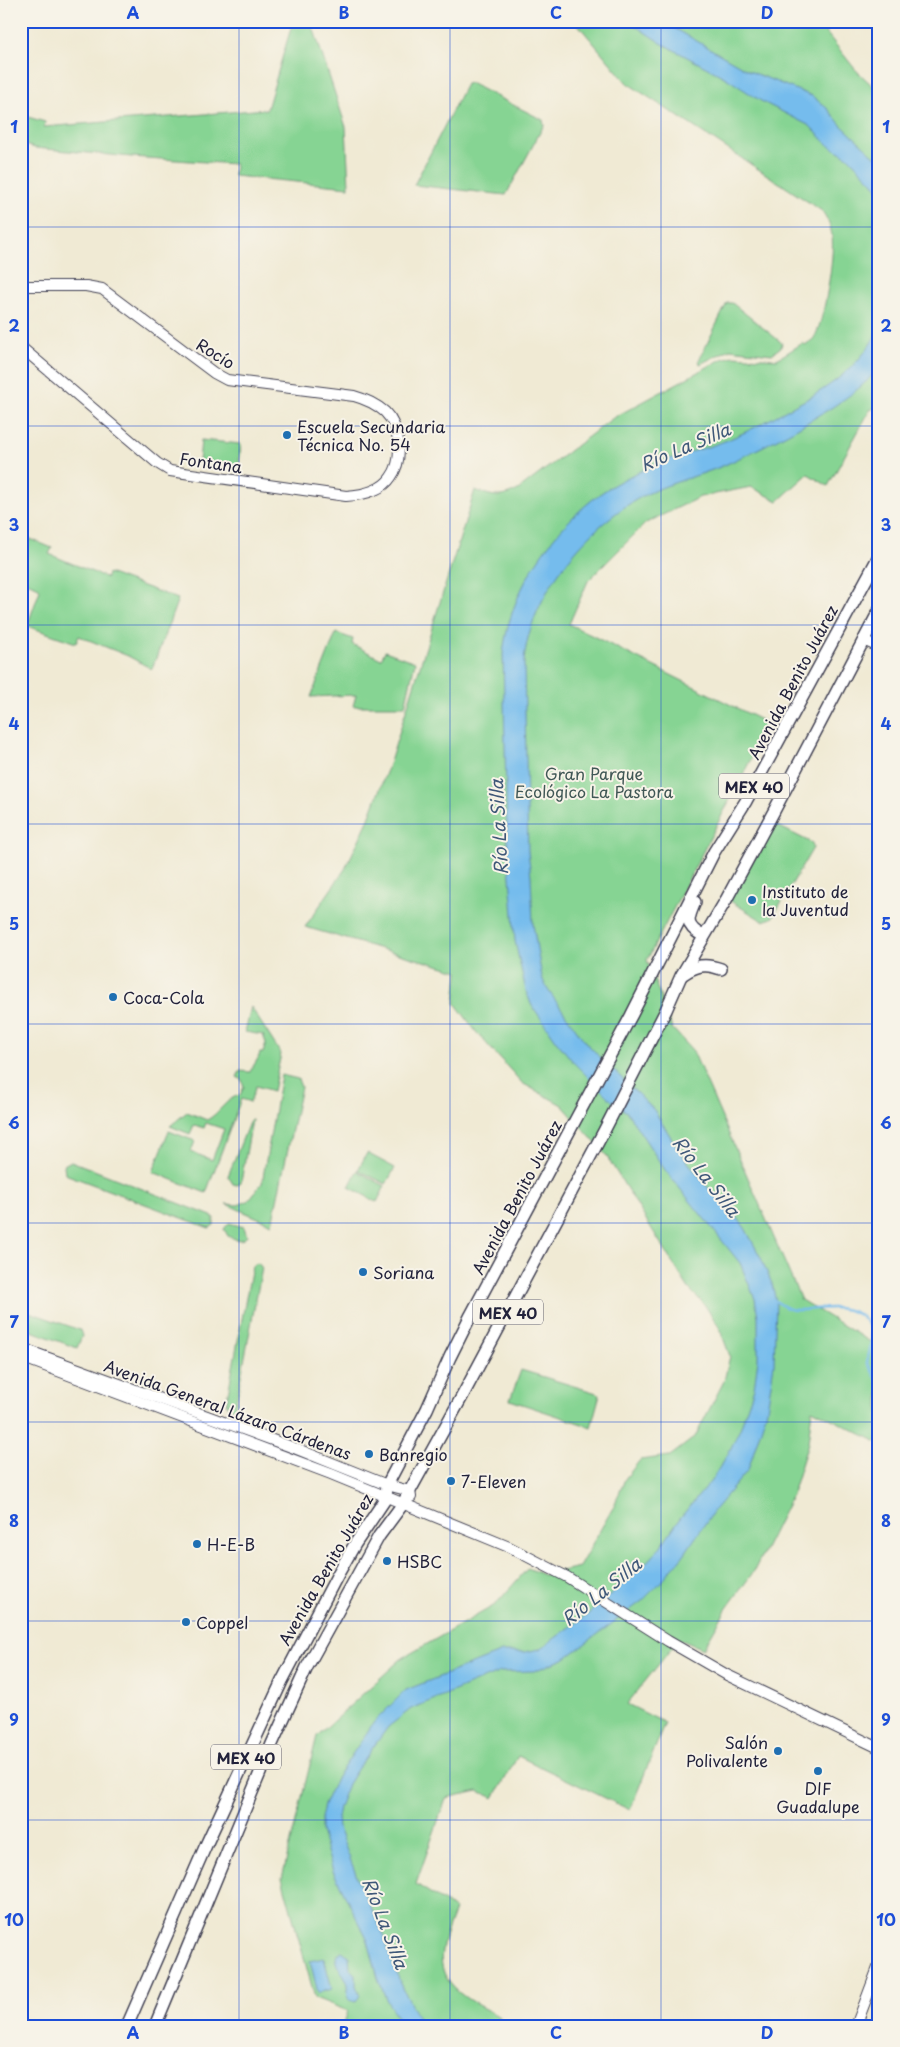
<svg xmlns="http://www.w3.org/2000/svg" width="900" height="2047" viewBox="0 0 900 2047" font-family="'Playpen Sans',sans-serif">
	<rect width="100%" height="100%" fill="#f7f3e8"/>
	<filter id="ink" filterUnits="userSpaceOnUse"><feTurbulence type="fractalNoise" baseFrequency=".02" numOctaves="2"/><feDisplacementMap in="SourceGraphic" scale="10" xChannelSelector="R" yChannelSelector="G"/><feConvolveMatrix kernelMatrix="1 2 1 2 8 2 1 2 1" color-interpolation-filters="sRGB"/></filter>
	<filter id="wash" filterUnits="userSpaceOnUse"><feTurbulence type="fractalNoise" baseFrequency=".0096" numOctaves="4" result="noise"/><feDisplacementMap in="SourceGraphic" scale="20" xChannelSelector="R" yChannelSelector="G"/><feGaussianBlur stdDeviation="1.12" result="paint"/><feColorMatrix in="noise" values="0 0 0 0 0 0 0 0 0 0 0 0 0 0 0 0 0 1.4 0 .05"/><feComposite in="paint" operator="in"/></filter>
	<g filter="url(#wash)">
		<rect width="100%" height="100%" fill="#f0ead4"/>
		<g fill="#86d493" stroke="#547b67">
			<path d="M 293,21 L 311,21 L 346,127 L 349,187 L 234,176 L 235,164 L 132,157 L 35,148 L 21,144 L 21,115 L 45,122 L 44,127 L 267,109 Z"/>
			<path d="M 575,21 L 817,21 L 855,69 L 879,92 L 879,406 L 870,410 L 828,486 L 808,474 L 778,501 L 751,487 L 700,497 L 646,523 L 588,581 L 569,624 L 769,724 L 647,960 L 672,1028 L 693,1051 L 801,1300 L 879,1347 L 879,1443 L 812,1409 L 808,1443 L 791,1497 L 754,1571 L 727,1608 L 703,1649 L 679,1639 L 627,1704 L 665,1723 L 630,1810 L 518,1756 L 494,1798 L 478,1791 L 446,1798 L 416,1884 L 455,1909 C 451,1922 444,1936 442,1950 C 436,1988 473,2002 500,2017 L 498,2026 L 343,2026 L 348,2011 L 315,1998 L 282,1878 L 317,1736 L 401,1659 L 495,1605 L 528,1568 L 544,1575 L 579,1567 L 614,1506 L 625,1479 L 640,1460 L 670,1456 L 695,1437 L 724,1381 L 730,1356 L 719,1327 L 704,1304 L 689,1289 L 606,1155 L 562,1105 L 522,1083 L 477,1033 L 455,1003 L 458,971 L 305,927 L 345,869 L 367,823 L 390,762 L 475,490 C 494,497 500,499 518,490 L 613,418 L 722,359 L 733,356 L 777,359 L 803,343 L 805,345 C 807,343 812,341 814,338 C 824,323 835,254 832,236 C 831,227 827,218 822,211 L 627,83 Z"/>
			<path d="M 470,83 L 543,120 L 544,125 L 506,195 L 414,185 L 466,84 Z"/>
			<path d="M 727,303 L 732,303 L 782,343 L 781,347 L 772,354 L 730,349 L 700,364 L 699,360 Z"/>
			<path d="M 201,440 L 241,444 L 239,466 L 199,462 Z"/>
			<path d="M 21,535 L 52,548 L 49,554 L 107,578 L 108,573 L 178,599 L 152,669 L 128,656 L 79,636 L 76,643 L 27,626 L 40,590 L 37,586 L 21,580 Z"/>
			<path d="M 336,633 L 353,639 L 352,644 L 381,659 L 385,651 L 415,662 L 405,706 L 353,706 L 356,695 L 311,697 Z"/>
			<path d="M 770,822 L 812,843 L 813,848 L 772,918 L 763,921 L 727,899 Z"/>
			<path d="M 251,1007 L 281,1054 L 273,1091 L 256,1086 L 250,1102 L 241,1099 L 206,1193 L 153,1172 L 169,1131 L 195,1141 L 191,1152 L 212,1160 L 224,1129 L 206,1123 L 204,1128 L 194,1125 L 190,1134 L 170,1126 L 187,1112 L 207,1120 C 220,1113 226,1098 240,1095 L 244,1087 L 242,1080 L 237,1077 L 240,1071 L 250,1072 C 253,1065 258,1061 260,1053 L 263,1053 L 266,1043 L 263,1035 L 245,1032 Z"/>
			<path d="M 281,1075 L 298,1079 L 301,1087 L 272,1224 L 226,1204 L 238,1205 L 248,1201 L 262,1183 Z"/>
			<path d="M 250,1120 L 252,1120 L 241,1182 L 237,1185 L 233,1184 L 228,1176 Z"/>
			<path d="M 367,1153 L 395,1168 L 386,1184 L 358,1170 Z"/>
			<path d="M 71,1161 L 214,1217 L 214,1225 L 209,1228 L 65,1174 L 64,1165 Z"/>
			<path d="M 357,1171 L 385,1186 L 377,1202 L 349,1187 Z"/>
			<path d="M 229,1223 L 244,1227 L 247,1236 C 241,1243 235,1239 228,1236 L 224,1229 Z"/>
			<path d="M 258,1263 L 262,1268 L 235,1408 L 229,1409 L 226,1404 L 252,1266 Z"/>
			<path d="M 21,1309 L 80,1330 L 82,1336 L 77,1348 L 21,1327 Z"/>
			<path d="M 521,1370 L 600,1394 L 591,1427 L 510,1400 Z"/>
		</g>
		<g fill="#75bced" stroke="#4c6f94">
			<path d="M 628,21 L 662,21 L 749,71 L 812,96 L 828,109 L 841,125 L 879,160 L 879,192 L 873,183 L 848,157 L 828,145 L 810,126 L 761,101 L 726,78 L 661,43 Z"/>
			<path d="M 879,327 C 879,336 881,358 879,365 C 872,381 845,399 831,408 C 798,429 761,448 725,465 C 699,476 672,482 647,494 C 588,523 529,596 524,662 L 528,851 L 531,876 L 533,924 L 542,978 L 548,990 L 586,1043 L 654,1110 L 680,1152 L 709,1189 L 737,1217 L 745,1228 L 761,1258 L 772,1284 L 776,1301 L 774,1364 L 767,1410 L 748,1470 L 715,1509 L 683,1556 L 659,1584 L 642,1601 L 566,1658 L 534,1671 L 500,1672 L 411,1709 L 388,1727 L 358,1768 L 348,1784 L 339,1807 L 337,1818 L 338,1828 L 359,1882 L 383,1933 C 391,1965 406,1996 422,2026 L 402,2026 L 386,1999 L 378,1978 L 368,1941 L 333,1871 L 321,1832 L 321,1818 L 324,1805 L 337,1777 L 374,1722 L 406,1690 L 502,1652 L 525,1652 L 540,1649 L 587,1615 L 642,1567 L 658,1550 L 680,1518 L 711,1481 L 728,1454 L 740,1429 L 754,1388 L 758,1359 L 758,1317 L 755,1299 L 740,1263 L 665,1170 L 627,1112 L 618,1107 L 575,1064 L 557,1042 L 531,1004 L 526,991 L 515,941 L 507,839 L 503,654 C 509,595 546,537 592,500 C 610,485 633,474 655,465 C 679,454 706,449 730,439 C 754,429 775,416 798,404 C 830,387 865,363 879,327 Z"/>
			<path d="M 342,1951 L 349,1956 L 350,1969 L 356,1974 L 356,1986 L 360,1995 L 356,2002 L 349,2000 C 346,1994 349,1990 348,1985 C 346,1972 326,1962 342,1951 Z"/>
			<path d="M 324,1958 L 332,1989 L 318,1993 L 310,1961 Z"/>
		</g>
		<g fill="none" stroke-linecap="round" stroke-linejoin="round">
			<path stroke="#75bced" stroke-width="2.5" d="M 774,1300 C 780,1304 787,1310 795,1310 C 818,1311 844,1301 863,1318 C 876,1330 871,1347 867,1362 L 879,1383"/>
		</g>
	</g>
	<g filter="url(#ink)">
		<g fill="none" stroke-linecap="round" stroke-linejoin="round">
			<defs>
				<g id="secondary">
					<path d="M 21,286 L 86,286 L 102,289 L 214,373 L 227,380 L 354,396 C 365,399 376,404 385,412 C 400,427 404,459 391,477 C 382,491 361,495 346,496 L 170,471 L 157,463 L 21,347"/>
					<path d="M 863,640 L 879,647"/>
					<path d="M 21,1348 L 297,1449 L 387,1485 L 410,1491 L 411,1497"/>
					<path d="M 21,1357 L 331,1474 L 509,1547 L 567,1577 L 668,1641 L 727,1675 L 879,1748"/>
					<path d="M 856,2026 L 879,1965"/>
					<path d="M 878,2026 L 879,2023"/>
				</g>
				<g id="primary">
					<path d="M 695,902 C 687,920 685,926 703,936"/>
					<path d="M 682,975 C 696,965 705,963 721,969"/>
					<path d="M 127,2026 L 206,1845 L 282,1681 L 338,1574 L 355,1544 L 386,1498 L 387,1485 L 427,1409 L 450,1357 L 471,1315 L 631,1016 L 714,852 L 746,801 L 879,556"/>
					<path d="M 155,2026 L 272,1744 L 307,1667 L 379,1536 L 402,1505 L 464,1393 L 604,1131 L 666,1010 L 681,976 L 726,900 L 774,811 L 879,611"/>
				</g>
			</defs>
			<use href="#secondary" stroke="#414052" stroke-width="12"/>
			<use href="#primary" stroke="#414052" stroke-width="14"/>
			<use href="#secondary" stroke="#fff" stroke-width="10"/>
			<use href="#primary" stroke="#fff" stroke-width="11"/>
		</g>
	</g>
	<path fill="none" stroke="#1d4ed8" stroke-width="1" stroke-opacity="0.55" d="M 239,21 L 239,2026M 450,21 L 450,2026M 661,21 L 661,2026M 21,227 L 879,227M 21,426 L 879,426M 21,625 L 879,625M 21,824 L 879,824M 21,1024 L 879,1024M 21,1223 L 879,1223M 21,1422 L 879,1422M 21,1621 L 879,1621M 21,1820 L 879,1820"/>
	<g fill="#1f6fb2" stroke="#f7f3e8" stroke-width="2">
		<circle cx="287" cy="435" r="5"/>
		<circle cx="752" cy="900" r="5"/>
		<circle cx="113" cy="997" r="5"/>
		<circle cx="363" cy="1272" r="5"/>
		<circle cx="369" cy="1454" r="5"/>
		<circle cx="451" cy="1481" r="5"/>
		<circle cx="197" cy="1544" r="5"/>
		<circle cx="387" cy="1561" r="5"/>
		<circle cx="186" cy="1622" r="5"/>
		<circle cx="778" cy="1751" r="5"/>
		<circle cx="818" cy="1771" r="5"/>
	</g>
	<g text-anchor="middle" dominant-baseline="central" stroke-width="4" stroke-linejoin="round" paint-order="stroke">
		<g fill="#f7f3e8" stroke="#62616f" stroke-width="1">
			<rect x="719" y="773.5" width="70" height="25" rx="4"/>
			<rect x="473" y="1299.5" width="70" height="25" rx="4"/>
			<rect x="211" y="1744.5" width="70" height="25" rx="4"/>
		</g>
		<g font-size="15" font-weight="bold" fill="#22223b">
			<text x="754" y="786">MEX 40</text>
			<text x="508" y="1312">MEX 40</text>
			<text x="246" y="1757">MEX 40</text>
		</g>
		<g font-size="16" fill="#22223b" stroke="#f7f3e8">
			<text transform="translate(216 353) rotate(32)">Rocío</text>
			<text transform="translate(211 462) rotate(8)">Fontana</text>
			<text transform="translate(792 682) rotate(-62)">Avenida Benito Juárez</text>
			<text transform="translate(516 1197) rotate(-62)">Avenida Benito Juárez</text>
			<text transform="translate(228 1409) rotate(20)">Avenida General Lázaro Cárdenas</text>
			<text transform="translate(325 1569) rotate(-60)">Avenida Benito Juárez</text>
		</g>
		<g font-size="16" fill="#22223b" stroke="#f7f3e8" text-anchor="start">
			<text x="297" y="426">Escuela Secundaria<tspan x="297" dy="18">Técnica No. 54</tspan></text>
			<text x="762" y="891">Instituto de<tspan x="762" dy="18">la Juventud</tspan></text>
			<text x="123" y="997">Coca-Cola</text>
			<text x="373" y="1272">Soriana</text>
			<text x="379" y="1454">Banregio</text>
			<text x="461" y="1481">7-Eleven</text>
			<text x="207" y="1544">H-E-B</text>
			<text x="397" y="1561">HSBC</text>
			<text x="196" y="1622">Coppel</text>
			<text x="768" y="1742" text-anchor="end">Salón<tspan x="768" dy="18">Polivalente</tspan></text>
			<text x="818" y="1788" text-anchor="middle">DIF<tspan x="818" dy="18">Guadalupe</tspan></text>
		</g>
		<g font-size="16" fill="#405755" stroke="#f7f3e8">
			<text x="594" y="773">Gran Parque<tspan x="594" dy="18">Ecológico La Pastora</tspan></text>
		</g>
		<g font-size="18" font-style="italic" fill="#3f5879" stroke="#f7f3e8">
			<text transform="translate(685 446) rotate(-23)">Río La Silla</text>
			<text transform="translate(498 827) rotate(-93)">Río La Silla</text>
			<text transform="translate(707 1176) rotate(52)">Río La Silla</text>
			<text transform="translate(601 1591) rotate(-39)">Río La Silla</text>
			<text transform="translate(386 1923) rotate(69)">Río La Silla</text>
		</g>
	</g>
	<rect width="900" height="2047" fill="none" stroke="#f7f3e8" stroke-width="55"/>
	<rect x="28" y="28" width="844" height="1992" fill="none" stroke="#1d4ed8" stroke-width="2"/>
	<g font-size="16" text-anchor="middle" font-weight="bold" fill="#1d4ed8">
		<text x="133" y="19">A</text>
		<text x="344" y="19">B</text>
		<text x="556" y="19">C</text>
		<text x="767" y="19">D</text>
		<text x="14" y="133">1</text>
		<text x="886" y="133">1</text>
		<text x="14" y="332">2</text>
		<text x="886" y="332">2</text>
		<text x="14" y="531">3</text>
		<text x="886" y="531">3</text>
		<text x="14" y="730">4</text>
		<text x="886" y="730">4</text>
		<text x="14" y="930">5</text>
		<text x="886" y="930">5</text>
		<text x="14" y="1129">6</text>
		<text x="886" y="1129">6</text>
		<text x="14" y="1328">7</text>
		<text x="886" y="1328">7</text>
		<text x="14" y="1527">8</text>
		<text x="886" y="1527">8</text>
		<text x="14" y="1726">9</text>
		<text x="886" y="1726">9</text>
		<text x="14" y="1926">10</text>
		<text x="886" y="1926">10</text>
		<text x="133" y="2039">A</text>
		<text x="344" y="2039">B</text>
		<text x="556" y="2039">C</text>
		<text x="767" y="2039">D</text>
	</g>
</svg>
